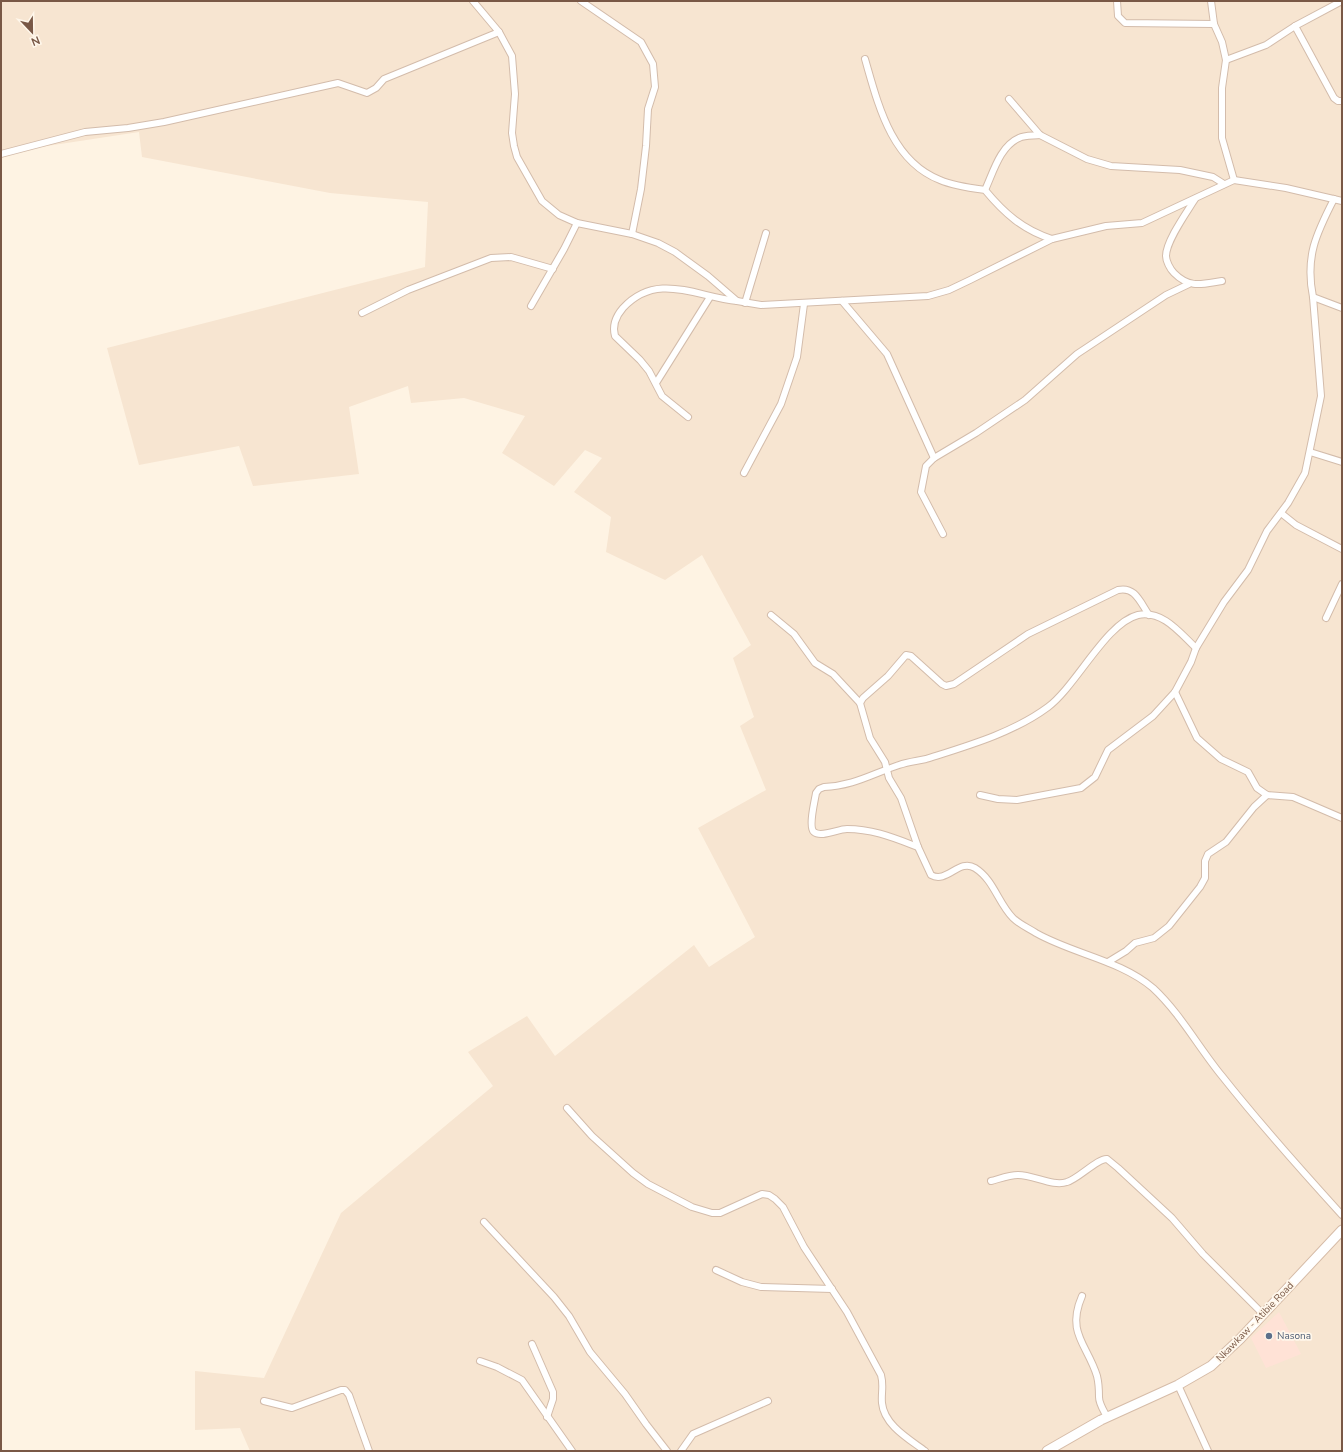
<svg xmlns="http://www.w3.org/2000/svg" width="1343" height="1452" viewBox="0 0 1343 1452" font-family="'Nunito Sans',sans-serif">
	<rect width="100%" height="100%" fill="#fef3e3"/>
	<path fill="#f7e5d1" d="M 1,1 L 1342,1 L 1342,1451 L 250,1451 L 240,1428 L 195,1430 L 195,1371 L 264,1378 L 341,1213 L 493,1086 L 468,1052 L 527,1016 L 555,1056 L 694,945 L 709,967 L 755,937 L 698,828 L 766,790 L 740,726 L 754,717 L 733,658 L 751,645 L 702,555 L 665,580 L 606,552 L 611,517 L 574,492 L 602,458 L 585,450 L 554,486 L 502,453 L 525,416 L 464,398 L 411,403 L 408,386 L 349,407 L 359,474 L 253,486 L 239,446 L 139,465 L 107,348 L 425,267 L 428,202 L 330,193 L 142,157 L 139,132 L 1,153 Z"/>
	<path fill="#ffe2d6" d="M 1279,1312 L 1301,1354 L 1266,1368 L 1251,1338 Z"/>
	<g fill="none" stroke-linecap="round" stroke-linejoin="round">
		<defs>
			<g id="minor">
				<path d="M 473,1 L 499,32 L 512,56 L 515,94 L 512,133 L 514,146 L 517,157 L 542,201 L 559,215 L 577,223 L 632,234 L 658,243 L 675,252 L 708,276 L 737,301 L 761,305 L 928,296 L 949,290 L 970,280 L 1052,239 L 1106,226 L 1142,223 L 1234,180 L 1286,188 L 1342,201"/>
				<path d="M 581,1 L 641,42 L 653,64 L 655,87 L 648,109 L 646,146 L 641,189 L 632,234"/>
				<path d="M 1117,1 L 1118,16 L 1125,23 L 1214,24"/>
				<path d="M 1211,1 L 1214,24 L 1222,42 L 1226,60 L 1222,88 L 1222,138 L 1234,180"/>
				<path d="M 1295,26 L 1334,98 L 1338,101 L 1342,101"/>
				<path d="M 865,59 C 878,104 891,161 940,180 C 954,186 970,188 985,190 C 1004,213 1023,230 1052,239"/>
				<path d="M 1226,60 L 1266,45 L 1295,26 L 1342,1"/>
				<path d="M 1009,99 L 1040,135 L 1087,159 L 1111,166 L 1180,170 L 1213,177 L 1224,184"/>
				<path d="M 1,154 L 85,132 L 128,128 L 164,122 L 338,83 L 367,93 L 376,88 L 384,79 L 499,32"/>
				<path d="M 985,190 C 993,173 1000,146 1019,138 C 1025,135 1034,136 1040,135"/>
				<path d="M 1195,199 C 1187,212 1166,241 1166,256 C 1166,261 1170,269 1174,273 C 1190,289 1202,284 1222,281"/>
				<path d="M 1313,297 L 1342,308"/>
				<path d="M 842,301 L 887,354 L 934,458"/>
				<path d="M 745,303 L 766,233"/>
				<path d="M 531,306 L 564,249 L 577,223"/>
				<path d="M 362,313 L 408,290 L 491,258 L 511,257 L 553,269"/>
				<path d="M 656,383 L 710,297"/>
				<path d="M 688,417 L 662,396 L 649,371 L 640,360 L 615,336 C 612,325 616,316 623,308 C 657,271 697,297 737,301"/>
				<path d="M 1310,452 L 1342,462"/>
				<path d="M 744,473 L 781,404 L 797,357 L 804,304"/>
				<path d="M 1281,513 L 1296,525 L 1342,549"/>
				<path d="M 943,534 L 921,492 L 926,466 L 934,458 L 976,433 L 1025,400 L 1077,354 L 1166,295 L 1189,284"/>
				<path d="M 771,615 L 794,634 L 815,663 L 833,674 L 860,703"/>
				<path d="M 1149,615 C 1140,602 1135,586 1118,590 L 1028,634 L 954,684 L 946,686 L 942,684 L 911,656 L 906,655 L 888,676 L 863,698 L 860,703 L 870,738 L 885,762 L 889,778 L 901,798 L 918,847 L 931,875 C 947,884 959,858 975,868 C 994,880 998,903 1013,918 C 1019,924 1028,928 1036,933 C 1073,954 1120,960 1153,988 C 1180,1013 1199,1048 1222,1076 C 1260,1124 1301,1170 1342,1215"/>
				<path d="M 1326,618 L 1342,584"/>
				<path d="M 1175,692 L 1197,738 L 1221,759 L 1248,772 L 1257,788 L 1267,795 L 1293,797 L 1342,818"/>
				<path d="M 980,795 L 998,799 L 1017,800 L 1081,788 L 1095,777 L 1108,750 L 1153,716 L 1175,692 L 1191,662 L 1196,648 L 1224,602 L 1248,570 L 1267,531 L 1288,503 L 1305,473 L 1321,396 L 1313,297 C 1305,257 1316,234 1334,199"/>
				<path d="M 918,847 C 894,838 873,829 847,829 C 838,829 821,838 814,832 C 808,827 815,800 816,793 L 819,789 L 824,787 C 853,786 872,774 899,765 C 908,762 917,761 926,759 C 967,746 1013,733 1048,707 C 1077,685 1106,623 1138,615 C 1163,610 1180,633 1196,648"/>
				<path d="M 1108,962 L 1126,951 L 1135,943 L 1154,938 L 1169,926 L 1200,887 L 1205,878 L 1205,861 L 1208,854 L 1226,842 L 1254,807 L 1267,795"/>
				<path d="M 567,1108 L 592,1136 L 633,1173 L 648,1184 L 692,1207 L 712,1213 L 720,1213 L 762,1194 L 769,1195 L 775,1199 L 783,1207 L 804,1247 L 847,1312 L 881,1375 C 884,1386 881,1393 882,1403 C 884,1425 909,1439 925,1451"/>
				<path d="M 991,1181 C 999,1179 1009,1175 1018,1175 C 1034,1175 1053,1187 1067,1182 C 1078,1179 1098,1158 1107,1159 L 1118,1168 L 1172,1218 L 1203,1254 L 1263,1314"/>
				<path d="M 484,1222 L 554,1297 L 569,1316 L 590,1352 L 625,1394 L 646,1424 L 667,1451"/>
				<path d="M 716,1270 L 742,1282 L 761,1287 L 832,1289"/>
				<path d="M 1082,1296 C 1066,1333 1087,1344 1097,1376 C 1099,1384 1099,1390 1099,1397 C 1099,1404 1104,1411 1107,1417"/>
				<path d="M 532,1344 L 553,1392 L 553,1399 L 547,1417"/>
				<path d="M 480,1361 L 497,1367 L 522,1380 L 572,1451"/>
				<path d="M 1178,1385 L 1208,1451"/>
				<path d="M 264,1401 L 292,1408 L 341,1390 L 345,1390 L 349,1395 L 369,1451"/>
				<path d="M 681,1451 L 693,1434 L 768,1401"/>
			</g>
			<path id="secondary" d="M 1047,1451 L 1101,1420 L 1178,1385 L 1211,1366 L 1240,1339 L 1342,1230"/>
		</defs>
		<use href="#minor" stroke="#d3bcab" stroke-width="8"/>
		<use href="#secondary" stroke="#d6bca8" stroke-width="11"/>
		<use href="#minor" stroke="#fff" stroke-width="6"/>
		<use href="#secondary" stroke="#fff" stroke-width="9"/>
	</g>
	<circle fill="#5c6f8a" stroke="#fff7eb" stroke-width="1.5" cx="1269" cy="1336" r="4"/>
	<g text-anchor="middle" dominant-baseline="central" stroke-width="3.5" stroke-linejoin="round" paint-order="stroke">
		<g font-size="10" fill="#795846" stroke="#fff7eb">
			<text transform="translate(1255 1322) rotate(-46)">Nkawkaw - Atibie Road</text>
		</g>
		<g font-size="10" fill="#4e5e75" stroke="#fff7eb" text-anchor="start">
			<text x="1277" y="1336">Nasona</text>
		</g>
	</g>
	<rect width="1343" height="1452" fill="none" stroke="#795846" stroke-width="4"/>
	<g transform="translate(32 32) rotate(158)" stroke="#fff7eb" stroke-width="3" paint-order="stroke">
	<path d="M0-3L7 15L0 10L-7 15Z" fill="#795846"/>
	<text y="-6" font-size="11" font-weight="bold" text-anchor="middle" fill="#795846">N</text>
	</g>
</svg>
